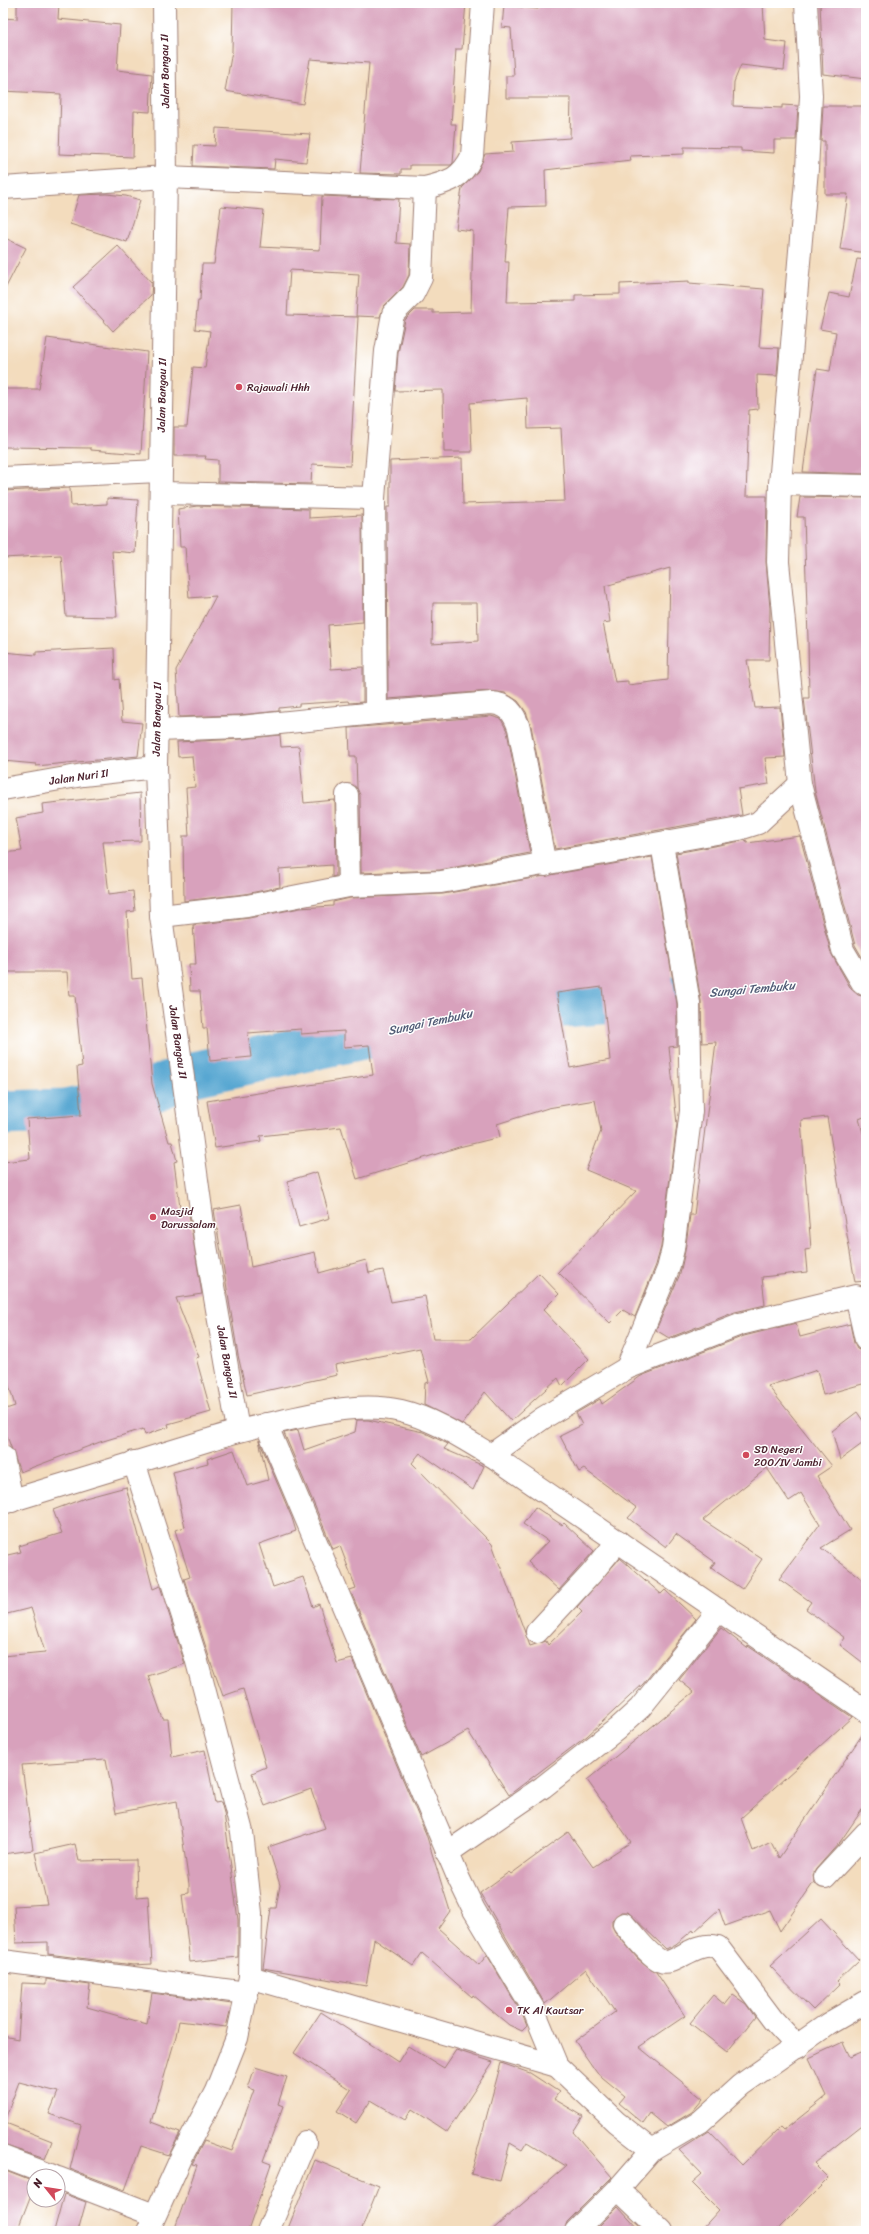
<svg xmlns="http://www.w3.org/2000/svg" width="869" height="2234" viewBox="0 0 869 2234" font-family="Sriracha,sans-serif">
	<rect width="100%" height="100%" fill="#fff"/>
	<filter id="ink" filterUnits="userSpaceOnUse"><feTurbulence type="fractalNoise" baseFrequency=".025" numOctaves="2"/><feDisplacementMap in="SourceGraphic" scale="8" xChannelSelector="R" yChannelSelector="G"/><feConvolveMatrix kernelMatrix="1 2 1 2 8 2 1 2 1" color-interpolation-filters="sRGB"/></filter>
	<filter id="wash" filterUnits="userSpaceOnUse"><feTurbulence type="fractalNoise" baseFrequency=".012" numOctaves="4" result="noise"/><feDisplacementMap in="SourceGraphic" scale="16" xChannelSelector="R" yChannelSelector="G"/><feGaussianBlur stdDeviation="0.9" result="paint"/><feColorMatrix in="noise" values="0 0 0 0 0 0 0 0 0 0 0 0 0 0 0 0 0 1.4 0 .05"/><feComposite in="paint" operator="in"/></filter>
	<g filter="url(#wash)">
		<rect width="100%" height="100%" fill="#f3dcbd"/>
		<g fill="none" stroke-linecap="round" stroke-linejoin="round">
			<g stroke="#59a7d2" stroke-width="45">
				<path d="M 498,1010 L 666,997"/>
				<path d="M 3,1113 L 65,1111 L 138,1096 L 189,1075 L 404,1028"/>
			</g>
		</g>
		<g id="blocks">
			<g fill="#d8a1bc" fill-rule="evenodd">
				<path d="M 17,3 L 59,3 L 58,19 L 120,25 L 117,70 L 152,74 L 150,112 L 134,111 L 133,157 L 59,154 L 61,94 L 3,91 L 3,18 L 17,19 Z"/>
				<path d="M 233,3 L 466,3 L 462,49 L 456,49 L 451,124 L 456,124 L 453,163 L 451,165 L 410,165 L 410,169 L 401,169 L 401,174 L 360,173 L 369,63 L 310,59 L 303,104 L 225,91 L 232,51 Z"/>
				<path d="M 538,3 L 763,3 L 765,40 L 787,43 L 784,70 L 741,65 L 734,82 L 733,106 L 782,108 L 782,105 L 798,106 L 796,140 L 774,140 L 774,153 L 741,151 L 741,148 L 684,147 L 684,154 L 630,156 L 631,160 L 545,170 L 546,206 L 509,207 L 505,262 L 509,262 L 507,302 L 575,301 L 575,295 L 620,294 L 620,284 L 689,281 L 689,283 L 764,289 L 759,347 L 779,348 L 777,376 L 757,375 L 758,409 L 749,410 L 746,496 L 767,496 L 766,562 L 770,608 L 769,660 L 747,660 L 755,708 L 780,707 L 785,757 L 765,758 L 769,784 L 738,789 L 742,815 L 555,849 L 531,726 L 526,712 L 518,701 L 505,693 L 490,691 L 388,699 L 387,507 L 390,507 L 390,461 L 462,458 L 463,504 L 565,501 L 561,428 L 528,429 L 527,398 L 470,403 L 472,452 L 444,452 L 443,390 L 395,391 L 398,353 L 405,320 L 415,310 L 433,310 L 433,313 L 471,312 L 473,231 L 456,229 L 462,188 L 478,171 L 485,154 L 513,152 L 512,142 L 570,138 L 571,98 L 506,98 L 506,76 L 514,76 L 511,28 L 502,27 L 504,5 L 538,9 ZM 670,568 L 668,680 L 628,685 L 628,681 L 615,682 L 603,623 L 610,622 L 605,586 ZM 433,603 L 477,603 L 478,641 L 432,644 Z"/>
				<path d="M 820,3 L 866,3 L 866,79 L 823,74 Z"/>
				<path d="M 823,106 L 866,106 L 866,253 L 840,249 L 848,194 L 825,194 L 825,141 L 821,141 Z"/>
				<path d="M 216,128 L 310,134 L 306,162 L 275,159 L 274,169 L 193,166 L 194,145 L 215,146 Z"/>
				<path d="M 106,194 L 126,196 L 140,200 L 127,242 L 70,224 L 79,195 Z"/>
				<path d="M 322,196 L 399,199 L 396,243 L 410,244 L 409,275 L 403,287 L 384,306 L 380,317 L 356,316 L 359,274 L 290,270 L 287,315 L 358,317 L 350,466 L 312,464 L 311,484 L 218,482 L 218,460 L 205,459 L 206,456 L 174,456 L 174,427 L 187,427 L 193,367 L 205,368 L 210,331 L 195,329 L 198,300 L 200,300 L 202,264 L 214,264 L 221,206 L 264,210 L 260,247 L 320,250 Z"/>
				<path d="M 3,237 L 26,248 L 3,293 Z"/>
				<path d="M 118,246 L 152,283 L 151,295 L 113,331 L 73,287 Z"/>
				<path d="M 857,259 L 866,260 L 866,474 L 803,472 L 817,369 L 830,371 L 836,332 L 820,329 L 829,293 L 849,297 Z"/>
				<path d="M 47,338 L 147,352 L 141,454 L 91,450 L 91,448 L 3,447 L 3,389 L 39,389 Z"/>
				<path d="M 70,488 L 71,506 L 107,504 L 107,498 L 138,500 L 135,553 L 112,551 L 117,617 L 66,616 L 61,555 L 3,558 L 3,491 Z"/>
				<path d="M 800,497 L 866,498 L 866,964 L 855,945 L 815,791 L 804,698 L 809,698 L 808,639 L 804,517 L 797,517 Z"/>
				<path d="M 197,506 L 309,509 L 309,518 L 362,515 L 363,622 L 328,625 L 331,669 L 363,667 L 363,702 L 349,703 L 348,701 L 299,704 L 299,706 L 279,708 L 279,711 L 240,715 L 179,717 L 176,670 L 216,596 L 189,598 L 185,547 L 180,547 L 178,509 Z"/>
				<path d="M 114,648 L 115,680 L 119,679 L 122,721 L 142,723 L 138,756 L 36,766 L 36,764 L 3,761 L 3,652 L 36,655 L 36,652 Z"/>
				<path d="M 491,716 L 501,719 L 507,731 L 530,853 L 440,870 L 361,873 L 360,795 L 357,788 L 356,756 L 350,756 L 349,728 Z"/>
				<path d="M 280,735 L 281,747 L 299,746 L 304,803 L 335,800 L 336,876 L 332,877 L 332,865 L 279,869 L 280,887 L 245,894 L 184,901 L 183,836 L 189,836 L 186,788 L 195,787 L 192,756 L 178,757 L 177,742 L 242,739 Z"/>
				<path d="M 140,793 L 141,841 L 103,842 L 109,894 L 133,891 L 135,911 L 127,912 L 132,979 L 142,978 L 152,1084 L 169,1142 L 172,1142 L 177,1161 L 174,1162 L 181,1215 L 189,1214 L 202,1294 L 176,1298 L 199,1357 L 196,1358 L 211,1412 L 168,1424 L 169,1427 L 145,1435 L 143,1429 L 100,1442 L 20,1472 L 3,1425 L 3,1410 L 15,1406 L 3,1365 L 3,1162 L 30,1159 L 27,1119 L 81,1115 L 77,1067 L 82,1066 L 75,996 L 69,996 L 67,972 L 3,972 L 3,853 L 22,851 L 16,818 L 43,813 L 42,804 Z"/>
				<path d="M 800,836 L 831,953 L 851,989 L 858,995 L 866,997 L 866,1116 L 859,1119 L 866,1143 L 866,1281 L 855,1282 L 827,1117 L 801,1120 L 811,1249 L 805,1250 L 807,1272 L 762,1277 L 765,1305 L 735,1312 L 669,1338 L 656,1330 L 680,1274 L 685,1251 L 690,1215 L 694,1215 L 716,1042 L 702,1043 L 701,1001 L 676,853 L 746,840 L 747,843 Z"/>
				<path d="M 652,857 L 677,1004 L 677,1046 L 669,1047 L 677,1124 L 661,1247 L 656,1265 L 635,1317 L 623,1310 L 610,1323 L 558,1272 L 636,1191 L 586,1170 L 601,1131 L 595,1100 L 548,1108 L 497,1124 L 500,1137 L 459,1147 L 357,1179 L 341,1127 L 260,1136 L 261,1141 L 215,1148 L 207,1101 L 373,1075 L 369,1045 L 344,1047 L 344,1031 L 301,1034 L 301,1029 L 248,1033 L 251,1057 L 210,1061 L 207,1028 L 203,1028 L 200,991 L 190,991 L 189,964 L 196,964 L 193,925 L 249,918 L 300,908 L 333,906 L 333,902 L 350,898 L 443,894 ZM 602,987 L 610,1060 L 570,1068 L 557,993 Z"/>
				<path d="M 317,1172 L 330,1218 L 299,1227 L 287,1181 Z"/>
				<path d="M 241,1205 L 251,1267 L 315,1252 L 319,1273 L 366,1260 L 369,1273 L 383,1270 L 391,1302 L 425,1296 L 433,1339 L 471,1339 L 539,1273 L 559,1294 L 543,1310 L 589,1359 L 562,1386 L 558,1378 L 511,1421 L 485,1392 L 462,1424 L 424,1405 L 425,1383 L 429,1382 L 420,1348 L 335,1365 L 337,1375 L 247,1395 L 238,1355 L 214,1210 Z"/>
				<path d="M 796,1323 L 800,1337 L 850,1324 L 854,1343 L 857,1349 L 865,1352 L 866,1356 L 866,1383 L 823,1395 L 817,1370 L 768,1386 L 832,1466 L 817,1476 L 850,1530 L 821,1548 L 866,1582 L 866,1665 L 840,1645 L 845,1638 L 806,1609 L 811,1602 L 779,1579 L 820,1524 L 801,1493 L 789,1501 L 767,1468 L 703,1520 L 762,1559 L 742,1589 L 711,1568 L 715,1562 L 676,1534 L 666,1547 L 628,1518 L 637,1508 L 584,1469 L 579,1472 L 560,1436 L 582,1425 L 576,1413 L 600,1399 L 602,1404 L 641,1376 L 744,1336 Z"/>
				<path d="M 857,1412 L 866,1425 L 866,1441 L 840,1460 L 832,1431 Z"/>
				<path d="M 357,1420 L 368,1420 L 423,1432 L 448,1444 L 444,1449 L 484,1466 L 473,1490 L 420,1453 L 412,1463 L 492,1544 L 530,1646 L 546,1641 L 548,1645 L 582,1612 L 577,1607 L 620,1558 L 661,1594 L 665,1590 L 696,1619 L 643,1684 L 587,1736 L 509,1795 L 468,1731 L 421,1757 L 350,1590 L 356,1588 L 340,1546 L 333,1549 L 284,1433 L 298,1430 L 304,1450 L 355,1432 Z"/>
				<path d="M 259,1440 L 292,1518 L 296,1531 L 259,1544 L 273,1587 L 303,1577 L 313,1607 L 319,1604 L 337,1663 L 352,1659 L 426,1834 L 450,1911 L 438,1928 L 479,1965 L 487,1955 L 522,2014 L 527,2026 L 522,2031 L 509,2025 L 473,1995 L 472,1997 L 422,1953 L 413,1966 L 374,1939 L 366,1986 L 263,1968 L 271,1908 L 276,1908 L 280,1885 L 268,1847 L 325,1828 L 311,1789 L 265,1806 L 252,1773 L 266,1767 L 243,1689 L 223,1696 L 210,1660 L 184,1579 L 190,1577 L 175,1530 L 185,1527 L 173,1472 L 208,1463 L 207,1459 L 234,1450 L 247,1486 L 268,1480 Z"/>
				<path d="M 126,1487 L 153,1589 L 160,1586 L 185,1664 L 148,1676 L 163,1719 L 168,1719 L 172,1757 L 205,1750 L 215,1803 L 221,1802 L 224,1813 L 238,1920 L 238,1957 L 190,1962 L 182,1894 L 189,1893 L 189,1884 L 177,1801 L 116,1813 L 106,1759 L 22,1765 L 33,1850 L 3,1854 L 3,1656 L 45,1652 L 31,1608 L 3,1615 L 3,1556 L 21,1552 L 19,1546 L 62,1533 L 53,1510 L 85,1498 Z"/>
				<path d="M 535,1507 L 562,1525 L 564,1523 L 594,1551 L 559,1590 L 528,1562 L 548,1541 L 523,1524 Z"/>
				<path d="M 721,1628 L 747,1648 L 748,1646 L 852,1717 L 741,1818 L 753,1851 L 771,1842 L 779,1858 L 866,1729 L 866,1804 L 840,1842 L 816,1869 L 813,1875 L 814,1882 L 780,1931 L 770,1910 L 725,1926 L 719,1909 L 694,1932 L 693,1930 L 676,1944 L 666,1949 L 628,1912 L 621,1912 L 612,1920 L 612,1926 L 615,1932 L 638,1959 L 656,1972 L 685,2016 L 639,2047 L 703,2099 L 692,2112 L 667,2127 L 650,2113 L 643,2123 L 619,2103 L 625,2096 L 597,2073 L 575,2041 L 615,2012 L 586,1969 L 545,2004 L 480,1893 L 509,1872 L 511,1874 L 568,1832 L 593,1867 L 631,1842 L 587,1780 L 694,1692 L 679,1680 Z"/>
				<path d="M 75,1844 L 79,1861 L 136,1860 L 137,1897 L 148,1896 L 152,1964 L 133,1965 L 48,1954 L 48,1942 L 16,1943 L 14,1906 L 47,1904 L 35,1853 Z"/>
				<path d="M 821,1919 L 859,1960 L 837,1981 L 840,1984 L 813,2010 L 770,1966 Z"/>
				<path d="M 46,1979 L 90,1985 L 87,2007 L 147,2024 L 152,1993 L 232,2004 L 226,2027 L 179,2021 L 176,2036 L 151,2122 L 180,2133 L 169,2155 L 141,2146 L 125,2190 L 70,2169 L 81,2125 L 49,2114 L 58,2092 L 19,2082 L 5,2119 L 3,2119 L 3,2036 L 18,2039 L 22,1983 L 46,1984 Z"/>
				<path d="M 713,1995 L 725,2005 L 733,1995 L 746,2004 L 755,2017 L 727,2052 L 690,2023 Z"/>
				<path d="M 321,2012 L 398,2062 L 408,2046 L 444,2068 L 456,2050 L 493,2062 L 447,2132 L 412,2109 L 405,2120 L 371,2100 L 356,2123 L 337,2111 L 351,2090 L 294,2053 Z"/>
				<path d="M 843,2042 L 850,2057 L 866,2050 L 866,2122 L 814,2163 L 829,2178 L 776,2231 L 700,2231 L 719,2210 L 692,2183 L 702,2174 L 679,2150 L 709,2131 L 742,2165 L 780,2128 L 783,2131 L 827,2096 L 809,2058 Z"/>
				<path d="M 501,2063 L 530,2073 L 559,2092 L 554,2099 L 583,2116 L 573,2132 L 612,2177 L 567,2222 L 564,2231 L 491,2231 L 566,2166 L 527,2142 L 522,2150 L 510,2143 L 500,2181 L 471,2174 Z"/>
				<path d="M 255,2067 L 287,2077 L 278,2104 L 283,2106 L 263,2161 L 271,2164 L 248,2231 L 174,2231 L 197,2165 L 192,2164 L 204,2141 L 232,2151 L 254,2090 L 248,2088 Z"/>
				<path d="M 3,2122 L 52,2141 L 45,2159 L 3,2145 Z"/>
				<path d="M 315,2160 L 379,2186 L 361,2231 L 287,2231 Z"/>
				<path d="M 3,2170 L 34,2182 L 34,2187 L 17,2231 L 3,2231 Z"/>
				<path d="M 64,2194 L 86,2202 L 78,2231 L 54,2231 Z"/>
				<path d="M 618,2207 L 640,2231 L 594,2231 Z"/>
			</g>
		</g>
	</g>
	<g filter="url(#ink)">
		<use href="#blocks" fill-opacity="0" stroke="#9e7e74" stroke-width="1"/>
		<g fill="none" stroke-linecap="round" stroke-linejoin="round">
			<defs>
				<g id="minor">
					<path d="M 164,3 L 166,177 L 156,767 L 161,916 L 206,1246 L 238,1430"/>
					<path d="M 806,3 L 811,96 L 807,169 L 780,484 L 778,562 L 800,784 L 843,950 L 862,982 L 866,985"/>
					<path d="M 3,188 L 166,177 L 425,188 C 449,182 461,179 472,156 L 483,3"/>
					<path d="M 425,188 L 421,278 L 413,294 L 393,314 L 386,351 L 374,498 L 376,713 L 491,703 C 508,704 514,713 519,728 L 545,865"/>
					<path d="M 3,478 L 160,471"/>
					<path d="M 780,484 L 866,486"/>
					<path d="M 162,493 L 374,498"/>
					<path d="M 157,730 L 241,727 L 376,713"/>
					<path d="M 3,789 L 83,775 L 156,767"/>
					<path d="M 347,795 L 349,886"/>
					<path d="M 161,916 L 247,906 L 349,886 L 441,882 L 739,829 L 758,823 L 800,784"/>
					<path d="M 627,1368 L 668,1269 L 673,1249 L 691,1111 L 689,1003 L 662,844"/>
					<path d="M 266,1424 L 458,1877 L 474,1910 L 533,2008 L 557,2066 L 616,2122 L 652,2150 L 700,2122 L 741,2085 L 828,2024 L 866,2002"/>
					<path d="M 491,1455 L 543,1418 L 627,1368 L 740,1324 L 856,1296 L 866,1340"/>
					<path d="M 3,1457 L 12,1501"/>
					<path d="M 134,1462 L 196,1658 L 242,1832 L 251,1913 L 250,1977 L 237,2038 L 216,2091 L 182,2156 L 148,2231"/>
					<path d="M 3,1503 L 212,1439 C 237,1430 261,1426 286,1420 C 323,1412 363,1402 401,1411 C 434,1419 462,1438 491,1455 L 866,1711"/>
					<path d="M 537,1632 L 591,1574 L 618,1541"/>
					<path d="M 447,1853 L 543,1787 L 617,1729 L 640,1708 L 719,1610"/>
					<path d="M 825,1877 L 866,1833"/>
					<path d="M 624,1924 C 633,1934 649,1956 661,1961 C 674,1967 695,1940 718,1947 L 773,2020 L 798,2047"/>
					<path d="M 3,1961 L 247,1993"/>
					<path d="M 250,1977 L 557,2066"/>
					<path d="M 3,2157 L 53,2176"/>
					<path d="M 58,2178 L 154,2215"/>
					<path d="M 618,2189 L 662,2231"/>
					<path d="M 268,2231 L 305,2142"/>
					<path d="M 576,2231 L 618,2189 L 652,2150"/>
				</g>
			</defs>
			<use href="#minor" stroke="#9e7e74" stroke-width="24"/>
			<use href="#minor" stroke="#fff" stroke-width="22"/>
		</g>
	</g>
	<g fill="#d1495b" stroke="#fff" stroke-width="1.5">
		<circle cx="239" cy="387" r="4"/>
		<circle cx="153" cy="1217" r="4"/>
		<circle cx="746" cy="1455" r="4"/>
		<circle cx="509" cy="2010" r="4"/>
	</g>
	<g text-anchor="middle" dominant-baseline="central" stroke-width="3" stroke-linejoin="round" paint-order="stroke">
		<g font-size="11" fill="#4a1f2b" stroke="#fff">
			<text transform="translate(165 71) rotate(-91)">Jalan Bangau II</text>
			<text transform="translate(162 395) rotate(-89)">Jalan Bangau II</text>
			<text transform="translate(157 719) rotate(-89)">Jalan Bangau II</text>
			<text transform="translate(79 777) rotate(-8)">Jalan Nuri II</text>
			<text transform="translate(178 1042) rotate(82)">Jalan Bangau II</text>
			<text transform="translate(227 1362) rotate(80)">Jalan Bangau II</text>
		</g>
		<g font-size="11" fill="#4a1f2b" stroke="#fff" text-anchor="start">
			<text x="247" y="387">Rajawali Hhh</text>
			<text x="161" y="1211">Masjid<tspan x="161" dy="13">Darussalam</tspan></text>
			<text x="754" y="1449">SD Negeri<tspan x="754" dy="13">200/IV Jambi</tspan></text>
			<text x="517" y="2010">TK Al Kautsar</text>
		</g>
		<g font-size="12" font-style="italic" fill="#515c76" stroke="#fff">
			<text transform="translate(752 989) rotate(-5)">Sungai Tembuku</text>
			<text transform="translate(430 1022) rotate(-12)">Sungai Tembuku</text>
		</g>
	</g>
	<rect width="869" height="2234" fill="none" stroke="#fff" stroke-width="16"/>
	<g transform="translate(46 2188) rotate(300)"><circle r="19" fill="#ffffff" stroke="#b7a5aa"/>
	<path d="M0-3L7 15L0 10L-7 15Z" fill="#d1495b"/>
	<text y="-6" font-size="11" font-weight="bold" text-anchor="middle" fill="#4a1f2b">N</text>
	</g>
</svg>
